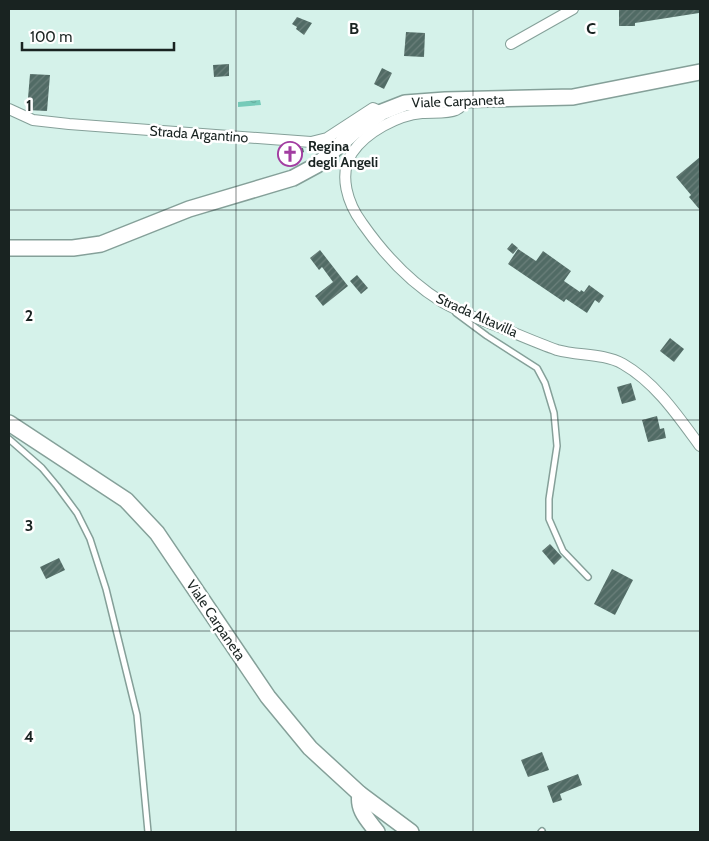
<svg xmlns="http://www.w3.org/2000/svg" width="709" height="841" viewBox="0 0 709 841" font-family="Cabin,sans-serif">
	<defs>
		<pattern id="water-ripples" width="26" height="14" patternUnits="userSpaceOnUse" patternTransform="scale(1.25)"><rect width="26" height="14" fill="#76cbb9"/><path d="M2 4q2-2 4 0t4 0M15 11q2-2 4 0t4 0" fill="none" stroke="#66ae9f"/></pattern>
		<pattern id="building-hatch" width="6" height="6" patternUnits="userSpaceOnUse" patternTransform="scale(1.25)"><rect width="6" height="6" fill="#516b65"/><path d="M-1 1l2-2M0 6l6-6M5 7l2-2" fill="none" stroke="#6b807b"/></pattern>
	</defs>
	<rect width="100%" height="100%" fill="#d5f2ea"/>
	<path fill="url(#water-ripples)" d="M 260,100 L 261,105 L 238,107 L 238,102 Z"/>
	<g fill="url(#building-hatch)">
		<path d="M 619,9 L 699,9 L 699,13 L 635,23 L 635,26 L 619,26 Z"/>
		<path d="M 297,17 L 312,23 L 304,35 L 296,29 L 297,27 L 292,24 Z"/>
		<path d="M 406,32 L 425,33 L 424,57 L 404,56 Z"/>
		<path d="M 229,64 L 229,76 L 214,77 L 213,65 Z"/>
		<path d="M 382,68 L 392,73 L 384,89 L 374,84 Z"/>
		<path d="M 30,74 L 50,75 L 47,111 L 27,110 Z"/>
		<path d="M 290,148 L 303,148 L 304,152 L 284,162 L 280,152 Z"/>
		<path d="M 700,157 L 700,210 L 689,197 L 691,195 L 676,177 Z"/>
		<path d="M 512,243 L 518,248 L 513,254 L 507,249 Z"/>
		<path d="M 518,249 L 536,261 L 543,251 L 571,271 L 564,281 L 580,292 L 581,290 L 584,292 L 589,285 L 604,296 L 599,303 L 595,300 L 587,313 L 566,299 L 564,302 L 508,264 Z"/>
		<path d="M 320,250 L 348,286 L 323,306 L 315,296 L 333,282 L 322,267 L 319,270 L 310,258 Z"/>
		<path d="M 357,275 L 368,288 L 361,294 L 350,281 Z"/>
		<path d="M 670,338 L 684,349 L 674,362 L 660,351 Z"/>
		<path d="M 631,383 L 636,400 L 622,404 L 617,387 Z"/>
		<path d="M 657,416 L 660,429 L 664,428 L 666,438 L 648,442 L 642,420 Z"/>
		<path d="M 550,544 L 562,557 L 554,565 L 542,551 Z"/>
		<path d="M 59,558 L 65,570 L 46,579 L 40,567 Z"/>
		<path d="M 612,569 L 633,580 L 615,615 L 594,604 Z"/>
		<path d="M 542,752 L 549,770 L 528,777 L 521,760 Z"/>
		<path d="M 578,774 L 582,785 L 560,794 L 562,800 L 553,803 L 547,786 Z"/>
	</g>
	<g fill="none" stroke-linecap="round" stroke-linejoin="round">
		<defs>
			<g id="lane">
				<path d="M 456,313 L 487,336 L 537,368 L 545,383 L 554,413 L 557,446 L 549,499 L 549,519 L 563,551 L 588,577"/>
				<path d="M 9,439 L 42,468 L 57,486 L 77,513 L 90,539 L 106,589 L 137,715 L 148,832"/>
				<path d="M 541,832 L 542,831"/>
			</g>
			<g id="street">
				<path d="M 511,44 L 573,9"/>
				<path d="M 466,99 C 463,104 461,108 456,110 C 447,114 432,112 422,113 C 398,115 366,132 352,153 C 338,175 348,204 362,223 C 383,253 411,283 442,302 C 459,312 479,319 497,326 C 517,334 537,343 557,350 C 579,356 603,353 623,364 C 656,383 678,416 700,446"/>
				<path d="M 9,109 L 33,120 L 69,124 L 311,142 L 327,138 L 373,108 L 382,112"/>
			</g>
			<g id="secondary">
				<path d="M 9,248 L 73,248 L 101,244 L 189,209 L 293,178 L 317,165 L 355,131 L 382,112 L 405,103 L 445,100 L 573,97 L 700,72"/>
				<path d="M 9,423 L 126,500 L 157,533 L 268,697 L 310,748 L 360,794 L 411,832"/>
				<path d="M 360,794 C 357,810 368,820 377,832"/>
			</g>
		</defs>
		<use href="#lane" stroke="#85a099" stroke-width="8"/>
		<use href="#street" stroke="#85a099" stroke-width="12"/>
		<use href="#secondary" stroke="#85a099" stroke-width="18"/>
		<use href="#lane" stroke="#fff" stroke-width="5"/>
		<use href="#street" stroke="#fff" stroke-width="10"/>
		<use href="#secondary" stroke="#fff" stroke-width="15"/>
	</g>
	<path fill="none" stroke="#192321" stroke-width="1" stroke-opacity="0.55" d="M 236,9 L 236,832M 473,9 L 473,832M 9,210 L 700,210M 9,420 L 700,420M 9,631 L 700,631"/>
	<defs>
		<symbol id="church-ring" viewBox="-11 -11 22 22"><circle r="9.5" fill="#fff" stroke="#a23da1" stroke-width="1.5"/><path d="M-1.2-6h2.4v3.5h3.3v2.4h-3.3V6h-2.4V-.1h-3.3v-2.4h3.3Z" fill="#a23da1"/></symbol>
	</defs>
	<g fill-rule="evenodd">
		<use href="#church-ring" x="276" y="140" width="28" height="28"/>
	</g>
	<g text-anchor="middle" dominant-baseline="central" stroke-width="5" stroke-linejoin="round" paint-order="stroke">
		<g font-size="14" fill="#192321" stroke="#fff">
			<text transform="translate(458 101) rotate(-2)">Viale Carpaneta</text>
			<text transform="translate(199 134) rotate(4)">Strada Argantino</text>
			<text transform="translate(477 315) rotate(24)">Strada Altavilla</text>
			<text transform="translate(216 620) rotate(56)">Viale Carpaneta</text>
		</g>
		<g font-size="14" font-weight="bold" fill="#192321" stroke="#fff" text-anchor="start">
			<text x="308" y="146">Regina<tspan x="308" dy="16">degli Angeli</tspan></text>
		</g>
	</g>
	<g font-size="16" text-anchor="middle" font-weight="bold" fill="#192321" stroke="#fff" stroke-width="5" stroke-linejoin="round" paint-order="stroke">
		<text x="354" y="34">B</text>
		<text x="591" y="34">C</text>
		<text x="29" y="111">1</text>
		<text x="29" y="321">2</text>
		<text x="29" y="531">3</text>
		<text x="29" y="742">4</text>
	</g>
	<rect width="709" height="841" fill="none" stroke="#192321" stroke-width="20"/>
	<path d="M22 42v8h152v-8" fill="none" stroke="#192321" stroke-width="2.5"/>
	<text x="30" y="42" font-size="15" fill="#192321" stroke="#ffffff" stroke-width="4" paint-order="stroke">100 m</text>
</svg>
